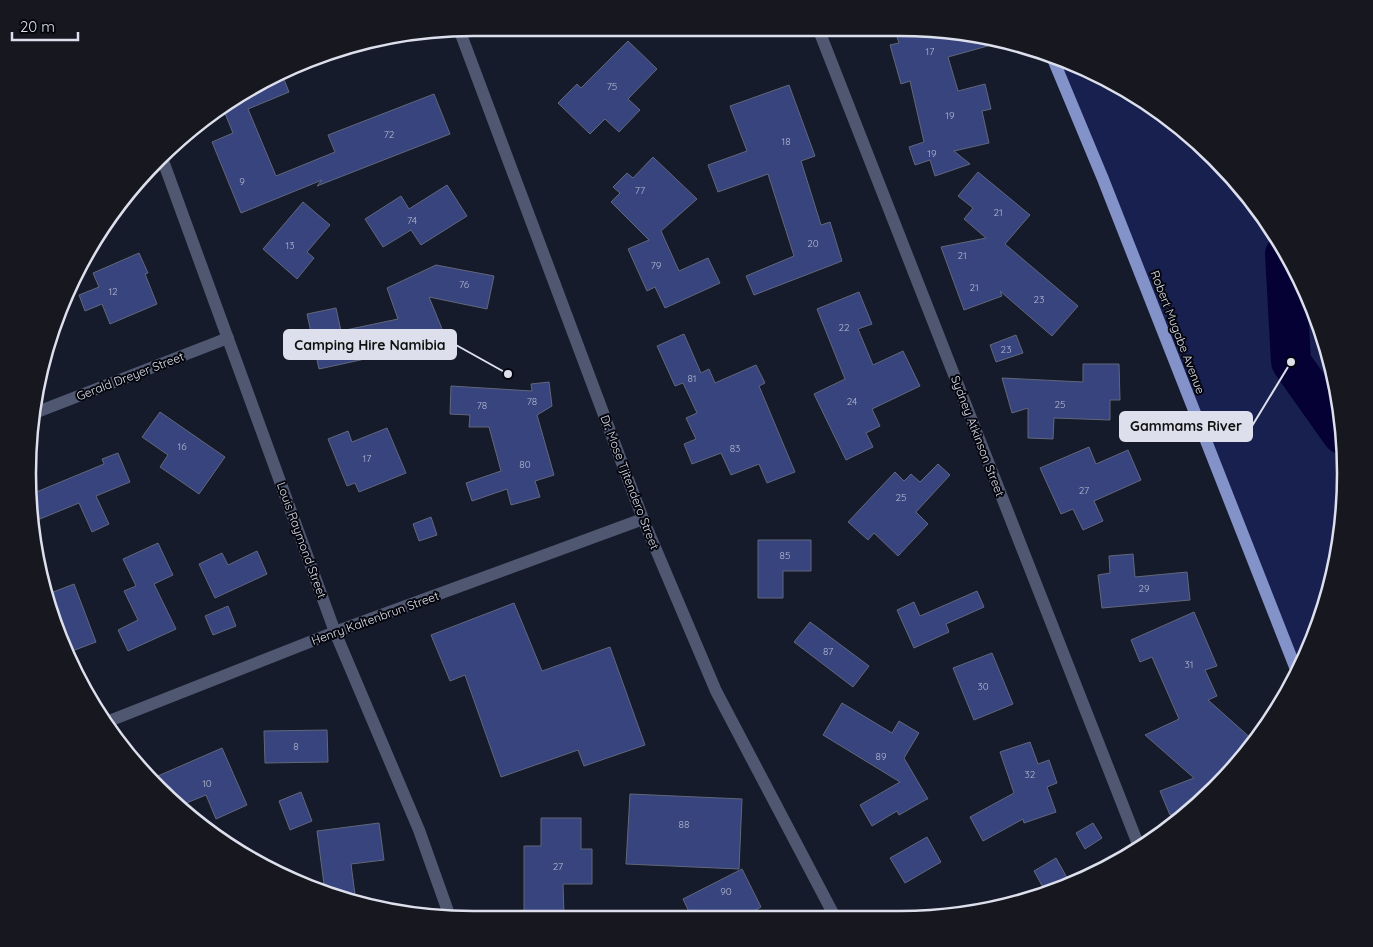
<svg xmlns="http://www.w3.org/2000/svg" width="1373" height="947" viewBox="0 0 1373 947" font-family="Quicksand,sans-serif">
	<rect width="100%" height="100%" fill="#161b2b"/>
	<path fill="#18204f" d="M 1053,59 L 1097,74 L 1215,158 L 1270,226 L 1312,303 L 1337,387 L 1345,474 L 1337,561 L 1311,644 L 1297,672 Z"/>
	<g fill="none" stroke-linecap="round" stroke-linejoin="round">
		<path stroke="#050135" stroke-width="40" d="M 1285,254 L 1291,362 L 1342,434"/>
	</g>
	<g fill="#37447e" stroke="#61677b">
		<path d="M 894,28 L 986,36 L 1002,42 L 948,57 L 958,91 L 985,84 L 991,109 L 982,111 L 989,143 L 954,151 L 970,164 L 935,176 L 930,160 L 915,165 L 909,147 L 924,142 L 910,81 L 901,84 L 890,45 L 899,43 Z"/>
		<path d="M 628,41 L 657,69 L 628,99 L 640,110 L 619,132 L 605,119 L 590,134 L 558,103 L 577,84 L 581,88 Z"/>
		<path d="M 283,77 L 289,92 L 248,109 L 276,176 L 335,152 L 328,135 L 434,94 L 450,134 L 317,186 L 322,180 L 241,213 L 212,142 L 233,133 L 222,106 L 226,103 Z"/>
		<path d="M 789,85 L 815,156 L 801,161 L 821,225 L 830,222 L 842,261 L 754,295 L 746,276 L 794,256 L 768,174 L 718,192 L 708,165 L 747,151 L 730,106 Z"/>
		<path d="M 653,157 L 697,199 L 661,231 L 679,271 L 708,258 L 720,283 L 665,308 L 655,287 L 647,291 L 628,249 L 649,240 L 611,202 L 620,193 L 613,187 L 627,173 L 633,178 Z"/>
		<path d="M 978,172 L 1030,215 L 1005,244 L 1078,306 L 1052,336 L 1000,291 L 1002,296 L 964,310 L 941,247 L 986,238 L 964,219 L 973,208 L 958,196 Z"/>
		<path d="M 447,185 L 467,216 L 421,245 L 411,230 L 383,247 L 365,219 L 401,196 L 409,209 Z"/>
		<path d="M 303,202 L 330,225 L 307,252 L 314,258 L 297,279 L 263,249 Z"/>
		<path d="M 139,253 L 148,273 L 145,274 L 157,304 L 110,324 L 102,304 L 85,311 L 79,295 L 99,287 L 93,273 Z"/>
		<path d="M 436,265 L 494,276 L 487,309 L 429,297 L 447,341 L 412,356 L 405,340 L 363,349 L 365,359 L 319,369 L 307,314 L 336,308 L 341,331 L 398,319 L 387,288 Z"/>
		<path d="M 859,292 L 872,324 L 858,329 L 873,365 L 903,351 L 920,386 L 872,409 L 880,426 L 866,433 L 873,447 L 846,460 L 814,394 L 845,379 L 817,309 Z"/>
		<path d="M 684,334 L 701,373 L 709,369 L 715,383 L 756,365 L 765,383 L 759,386 L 795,472 L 767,483 L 759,464 L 731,475 L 721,453 L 692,464 L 684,444 L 696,439 L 686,418 L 697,413 L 683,383 L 675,386 L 657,346 Z"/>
		<path d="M 1016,335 L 1023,353 L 996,362 L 990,345 Z"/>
		<path d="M 1083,364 L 1119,364 L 1120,400 L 1110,400 L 1110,420 L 1054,418 L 1053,439 L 1028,438 L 1028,408 L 1012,413 L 1002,378 L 1083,382 Z"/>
		<path d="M 549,382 L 552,406 L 537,415 L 554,475 L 535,481 L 540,497 L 511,505 L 507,489 L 472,501 L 466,483 L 501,471 L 489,427 L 469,427 L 470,415 L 450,414 L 451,386 L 532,391 L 531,384 Z"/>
		<path d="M 160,412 L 225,457 L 199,494 L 160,467 L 168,455 L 142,437 Z"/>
		<path d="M 387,428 L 406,473 L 359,492 L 355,483 L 347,486 L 328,439 L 348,431 L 352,442 Z"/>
		<path d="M 1089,447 L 1096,464 L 1128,450 L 1141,480 L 1094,501 L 1103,521 L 1083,530 L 1073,509 L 1061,514 L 1040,468 Z"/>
		<path d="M 118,453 L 130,482 L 96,496 L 109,524 L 92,532 L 79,503 L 35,521 L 34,493 L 104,464 L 102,459 Z"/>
		<path d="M 938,464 L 950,475 L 916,512 L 928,524 L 898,556 L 874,533 L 868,540 L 848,522 L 895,472 L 904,481 L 911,474 L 920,482 Z"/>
		<path d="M 431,517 L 437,535 L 419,541 L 413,524 Z"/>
		<path d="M 758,540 L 811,540 L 811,571 L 783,571 L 783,598 L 758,598 Z"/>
		<path d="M 158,543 L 173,575 L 154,584 L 176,629 L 128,651 L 118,630 L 138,620 L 124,591 L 136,586 L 123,559 Z"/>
		<path d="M 257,551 L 267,574 L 215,598 L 199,564 L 222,553 L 228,565 Z"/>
		<path d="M 1133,554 L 1135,577 L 1187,572 L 1190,600 L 1102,608 L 1098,575 L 1110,573 L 1109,556 Z"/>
		<path d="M 74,584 L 96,642 L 67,653 L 48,594 Z"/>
		<path d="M 977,591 L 984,607 L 946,624 L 949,632 L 914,648 L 897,610 L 914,602 L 920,616 Z"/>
		<path d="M 514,603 L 542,671 L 610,647 L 645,745 L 584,766 L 578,750 L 501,777 L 465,675 L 450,681 L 431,635 Z"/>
		<path d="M 228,606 L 236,626 L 213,635 L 205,616 Z"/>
		<path d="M 1194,612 L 1217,666 L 1205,670 L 1217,696 L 1208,700 L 1254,741 L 1215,789 L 1188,808 L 1170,815 L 1160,791 L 1194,778 L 1145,735 L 1179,719 L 1152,657 L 1140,662 L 1131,640 Z"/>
		<path d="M 810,622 L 869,666 L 853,687 L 794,642 Z"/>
		<path d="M 992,653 L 1013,704 L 974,720 L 953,668 Z"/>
		<path d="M 842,703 L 892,733 L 899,721 L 919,733 L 904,758 L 928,799 L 927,799 L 899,815 L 897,811 L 872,826 L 860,805 L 900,782 L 823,735 Z"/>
		<path d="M 327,730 L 328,762 L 265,763 L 264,731 Z"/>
		<path d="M 1030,742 L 1038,764 L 1049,760 L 1057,783 L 1047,787 L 1056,812 L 1024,823 L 1023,819 L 983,841 L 970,817 L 1014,793 L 1000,752 Z"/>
		<path d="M 222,748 L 247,805 L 216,819 L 206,795 L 179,806 L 158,789 L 151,779 Z"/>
		<path d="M 301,792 L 312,821 L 290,830 L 279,801 Z"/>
		<path d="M 630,794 L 742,799 L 739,869 L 626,864 Z"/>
		<path d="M 541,818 L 581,818 L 581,849 L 592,849 L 592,884 L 563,884 L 564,914 L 524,915 L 524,846 L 541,846 Z"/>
		<path d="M 379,823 L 384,860 L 351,864 L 356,902 L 325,892 L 317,831 Z"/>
		<path d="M 1093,823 L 1102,838 L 1085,849 L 1076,833 Z"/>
		<path d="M 927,837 L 941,862 L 905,883 L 890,858 Z"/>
		<path d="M 1056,858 L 1070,883 L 1045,891 L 1034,871 Z"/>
		<path d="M 742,869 L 761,907 L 738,920 L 693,920 L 683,899 Z"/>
	</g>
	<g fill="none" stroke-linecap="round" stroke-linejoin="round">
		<g stroke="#4f5771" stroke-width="12">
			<path d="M 818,28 L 1138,844"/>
			<path d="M 459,29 L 643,519 L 716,691 L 836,919"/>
			<path d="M 162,158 L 335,632 L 419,830 L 450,917"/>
			<path d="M 32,414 L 228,338"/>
			<path d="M 109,721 L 335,632 L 643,519"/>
		</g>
		<path stroke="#8392c9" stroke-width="12" d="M 1053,59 L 1103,179 L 1297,672"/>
	</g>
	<g text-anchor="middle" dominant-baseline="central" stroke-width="4" stroke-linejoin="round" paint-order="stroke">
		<g font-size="10" fill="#b4b9d0">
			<text x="930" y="51">17</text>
			<text x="612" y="86">75</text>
			<text x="950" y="115">19</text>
			<text x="389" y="134">72</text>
			<text x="786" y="141">18</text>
			<text x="932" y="153">19</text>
			<text x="242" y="181">9</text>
			<text x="640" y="190">77</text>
			<text x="998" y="212">21</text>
			<text x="412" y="220">74</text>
			<text x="813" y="243">20</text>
			<text x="290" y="245">13</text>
			<text x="962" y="255">21</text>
			<text x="656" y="265">79</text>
			<text x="464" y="284">76</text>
			<text x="974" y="287">21</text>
			<text x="113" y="291">12</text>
			<text x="1039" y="299">23</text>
			<text x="844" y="327">22</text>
			<text x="1006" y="349">23</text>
			<text x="692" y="378">81</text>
			<text x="532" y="401">78</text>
			<text x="852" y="401">24</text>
			<text x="1060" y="404">25</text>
			<text x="482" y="405">78</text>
			<text x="182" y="446">16</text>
			<text x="735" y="448">83</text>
			<text x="367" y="458">17</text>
			<text x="525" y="464">80</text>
			<text x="1084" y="490">27</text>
			<text x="901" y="497">25</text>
			<text x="785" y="555">85</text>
			<text x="1144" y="588">29</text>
			<text x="828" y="651">87</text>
			<text x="1189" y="664">31</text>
			<text x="983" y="686">30</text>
			<text x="296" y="746">8</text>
			<text x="881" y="756">89</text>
			<text x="1030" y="774">32</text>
			<text x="207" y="783">10</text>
			<text x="684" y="824">88</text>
			<text x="558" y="866">27</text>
			<text x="726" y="891">90</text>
		</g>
		<g font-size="12" fill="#dde0ec" stroke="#05060d">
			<text transform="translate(1178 332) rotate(69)">Robert Mugabe Avenue</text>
			<text transform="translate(130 376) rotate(-21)">Gerald Dreyer Street</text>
			<text transform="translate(978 436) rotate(69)">Sydney Atkinson Street</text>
			<text transform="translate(630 482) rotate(69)">Dr. Mose Tjitendero Street</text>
			<text transform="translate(302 540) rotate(70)">Louis Raymond Street</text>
			<text transform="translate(375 618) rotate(-20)">Henry Kaltenbrun Street</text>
		</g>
	</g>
	<path d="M0 0H1373V947H0ZM473 36H900A437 437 0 0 1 1337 473V474A437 437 0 0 1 900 911H473A437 437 0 0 1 36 474V473A437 437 0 0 1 473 36Z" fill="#16171f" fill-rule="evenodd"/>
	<path fill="none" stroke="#dde0ec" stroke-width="2.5" d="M473 36H900A437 437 0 0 1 1337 473V474A437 437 0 0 1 900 911H473A437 437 0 0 1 36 474V473A437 437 0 0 1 473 36Z"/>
	<path fill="none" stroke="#dde0ec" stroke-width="2" d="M508 374L456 345M1291 362L1252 426"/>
	<g fill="#dde0ec" stroke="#05060d" stroke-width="2">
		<circle cx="508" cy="374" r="5"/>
		<circle cx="1291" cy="362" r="5"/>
	</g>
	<g fill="#dde0ec" stroke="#dde0ec" stroke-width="2">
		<rect x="284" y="330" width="172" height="29" rx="5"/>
		<rect x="1120" y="412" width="132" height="29" rx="5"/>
	</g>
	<g font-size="14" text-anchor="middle" font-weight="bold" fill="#111">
		<text x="370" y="350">Camping Hire Namibia</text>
		<text x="1186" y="431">Gammams River</text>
	</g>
	<path d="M12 32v8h66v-8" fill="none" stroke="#dde0ec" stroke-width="2.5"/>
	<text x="20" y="32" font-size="15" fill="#dde0ec" stroke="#05060d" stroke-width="4" paint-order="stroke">20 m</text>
</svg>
